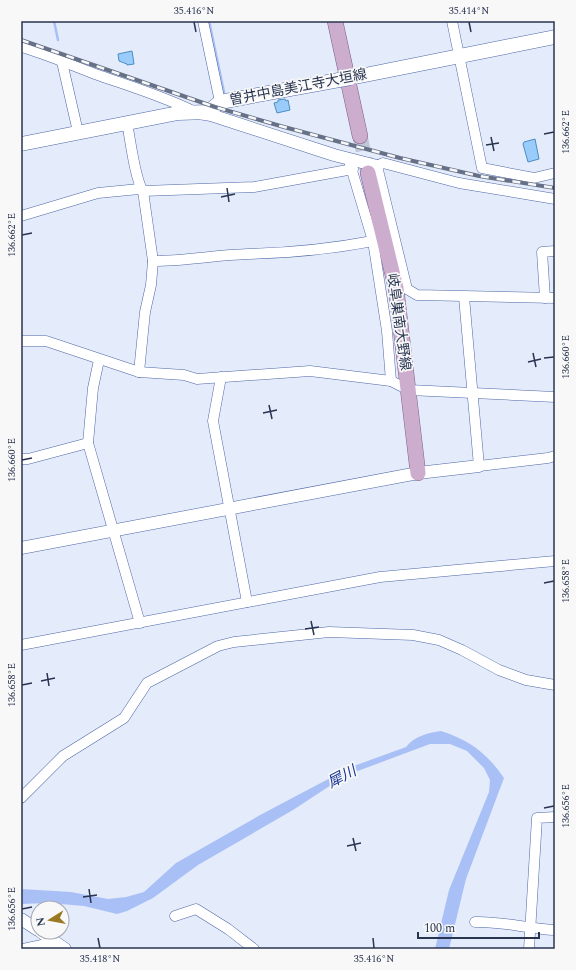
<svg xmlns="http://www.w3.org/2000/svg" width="576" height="970" viewBox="0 0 576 970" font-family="Spectral,'Noto Sans JP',serif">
	<rect width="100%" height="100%" fill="#e4ebfa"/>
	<path fill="#a9c0f6" d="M 441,731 C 469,740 487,753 504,778 L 466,879 L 449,949 L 435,949 L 449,890 L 489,792 L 490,780 L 484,768 L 467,751 L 450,744 L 430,744 L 355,772 L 328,787 L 293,810 L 198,865 L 153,898 L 127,911 L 117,914 L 84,906 L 49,903 L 21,904 L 21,889 L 71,892 L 108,899 L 126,897 L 144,892 L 176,863 L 262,814 L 351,767 L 406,747 C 414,736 428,733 441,731 Z"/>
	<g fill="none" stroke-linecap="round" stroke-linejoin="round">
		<g stroke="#a9c0f6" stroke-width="2.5">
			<path d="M 54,21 L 58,40"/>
			<path d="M 209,21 L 224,92"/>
		</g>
	</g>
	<g fill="#99ccfa" stroke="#4d8dc2">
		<path d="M 132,51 L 134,64 L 127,65 L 127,64 L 119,61 L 118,54 Z"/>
		<path d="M 285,99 L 286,101 L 288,100 L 290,110 L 277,113 L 274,103 L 278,102 L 278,100 Z"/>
		<path d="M 535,139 L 539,159 L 528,162 L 523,144 L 524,142 Z"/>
	</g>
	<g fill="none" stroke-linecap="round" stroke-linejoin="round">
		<path stroke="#bec6d8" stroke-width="15" stroke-dasharray="15 8" stroke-linecap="butt" d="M 360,136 L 368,173"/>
		<defs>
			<g id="minor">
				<path d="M 203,21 L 220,102"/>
				<path d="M 452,21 L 482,168 L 534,178 L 555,173"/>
				<path d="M 21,47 C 46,54 71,65 95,74 C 129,86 163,96 195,112"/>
				<path d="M 62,62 L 78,132"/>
				<path d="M 127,123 C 130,137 135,180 143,191 L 153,261 L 151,285 L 145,312 L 139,372"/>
				<path d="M 350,164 L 373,241 L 387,331 L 391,381"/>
				<path d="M 555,199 L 459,183 L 383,163 L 377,166 L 407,289 L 417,295 L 555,298"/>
				<path d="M 21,216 L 98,193 L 139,189 L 143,191 L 254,187 L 353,169"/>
				<path d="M 153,261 C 185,261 216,255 248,254 C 290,253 331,249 373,241"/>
				<path d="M 464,297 L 479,466 L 548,458 L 555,456"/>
				<path d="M 545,298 L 542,252 L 555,251"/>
				<path d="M 21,341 L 46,341 L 139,372 L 184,375 L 197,379 L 310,371 L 391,381 L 409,390 L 555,397"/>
				<path d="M 99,360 L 93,388 L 88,443 L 140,623"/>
				<path d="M 221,377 L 213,421 L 247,602"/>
				<path d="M 21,459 L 28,459 L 88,443"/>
				<path d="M 21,645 L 380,577 L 555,561"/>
				<path d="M 21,798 L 63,756 L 124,718 L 147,683 L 218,646 L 234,642 L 329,632 L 413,635 L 439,640 L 462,650 L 499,670 L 526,680 L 555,685"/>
				<path d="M 175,916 L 196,909 L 228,929 L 254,949"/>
				<path d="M 475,922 C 502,921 528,929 555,930"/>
				<path d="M 23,949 L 56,942"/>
				<path d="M 529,949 L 537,818 L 555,817"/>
			</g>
			<g id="tertiary">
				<path d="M 199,113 L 211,115 L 334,155 L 377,166"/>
				<path d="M 21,548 L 418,473 L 479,466"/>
				<path d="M 21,919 L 38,930"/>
				<path d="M 41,932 L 65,949"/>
			</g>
			<g id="secondary">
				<path d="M 350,78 L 555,37"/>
				<path d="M 21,144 L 178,113 L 208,112 L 220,102 L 339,80"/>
			</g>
			<g id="primary">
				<path d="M 335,21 L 360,136"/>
				<path d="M 368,173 L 396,288 L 418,473"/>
			</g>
		</defs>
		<use href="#minor" stroke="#4d67a7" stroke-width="11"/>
		<use href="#tertiary" stroke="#4d67a7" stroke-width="13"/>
		<use href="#secondary" stroke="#4d67a7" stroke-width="15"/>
		<use href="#primary" stroke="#7e5f8c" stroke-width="16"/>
		<use href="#minor" stroke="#fff" stroke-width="10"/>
		<use href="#tertiary" stroke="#fff" stroke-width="12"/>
		<use href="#secondary" stroke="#fff" stroke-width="14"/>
		<use href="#primary" stroke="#cdadce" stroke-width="15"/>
		<defs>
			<path id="rail" d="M 21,40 L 215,107 L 284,127 L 400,158 L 479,176 L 555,188"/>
		</defs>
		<use href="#rail" stroke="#667188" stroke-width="4"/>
		<use href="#rail" stroke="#f8f8f8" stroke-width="2.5" stroke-dasharray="8" stroke-linecap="butt"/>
		<defs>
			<path id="secondary-bridge" d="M 339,80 L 350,78"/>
		</defs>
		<use href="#secondary-bridge" stroke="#4d67a7" stroke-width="15" stroke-linecap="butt"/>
		<use href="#secondary-bridge" stroke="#fff" stroke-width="14"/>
	</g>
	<path fill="none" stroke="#283450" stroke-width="1.5" d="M 194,22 L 196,32M 469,22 L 471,32M 544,134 L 554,132M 491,137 L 494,151M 486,145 L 499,143M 227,188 L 229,202M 221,197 L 235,194M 22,235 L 32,233M 533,353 L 536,367M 544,358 L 554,357M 528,362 L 541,359M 269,405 L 272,419M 263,413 L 277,410M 22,460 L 32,458M 544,583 L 554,581M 311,621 L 314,635M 305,629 L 319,627M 47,673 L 49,686M 41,681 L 55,678M 22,685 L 32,683M 544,808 L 554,806M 353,838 L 356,851M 347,846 L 361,843M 89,889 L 91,903M 83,897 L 97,895M 22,909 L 32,907M 98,938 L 100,948M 373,938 L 374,948"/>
	<g text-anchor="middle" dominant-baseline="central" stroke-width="3.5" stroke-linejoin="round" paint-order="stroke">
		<g font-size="14" fill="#283450" stroke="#f8f8f8">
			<text transform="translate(298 87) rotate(-11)">曽井中島美江寺大垣線</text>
			<text transform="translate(399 322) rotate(82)">岐阜巣南大野線</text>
		</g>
		<g font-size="15" font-style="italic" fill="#183496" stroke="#f8f8f8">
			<text transform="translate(342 777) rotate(-28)">犀川</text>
		</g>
	</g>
	<rect width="576" height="970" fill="none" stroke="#f8f8f8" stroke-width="44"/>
	<g transform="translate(50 920) rotate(259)"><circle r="19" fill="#f8f8f8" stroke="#a5aab5"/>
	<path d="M0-3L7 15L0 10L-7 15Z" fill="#9b7923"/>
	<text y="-6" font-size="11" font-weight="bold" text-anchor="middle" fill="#283450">N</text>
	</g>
	<path d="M418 932v6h121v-6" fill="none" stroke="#283450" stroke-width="2"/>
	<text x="424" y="932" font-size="12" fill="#283450" stroke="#f8f8f8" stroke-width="3" paint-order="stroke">100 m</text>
	<rect x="22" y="22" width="532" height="926" fill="none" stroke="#283450" stroke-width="1.5"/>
	<g font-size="10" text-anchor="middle" fill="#283450">
		<text x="194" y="14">35.416°N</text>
		<text x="469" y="14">35.414°N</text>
		<text transform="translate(565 132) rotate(-90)" y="4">136.662°E</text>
		<text transform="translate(11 235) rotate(-90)" y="4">136.662°E</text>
		<text transform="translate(565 357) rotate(-90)" y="4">136.660°E</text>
		<text transform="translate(11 460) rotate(-90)" y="4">136.660°E</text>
		<text transform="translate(565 581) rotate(-90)" y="4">136.658°E</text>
		<text transform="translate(11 685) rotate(-90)" y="4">136.658°E</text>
		<text transform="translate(565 806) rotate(-90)" y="4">136.656°E</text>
		<text transform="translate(11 909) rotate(-90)" y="4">136.656°E</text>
		<text x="100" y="962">35.418°N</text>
		<text x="374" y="962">35.416°N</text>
	</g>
</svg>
